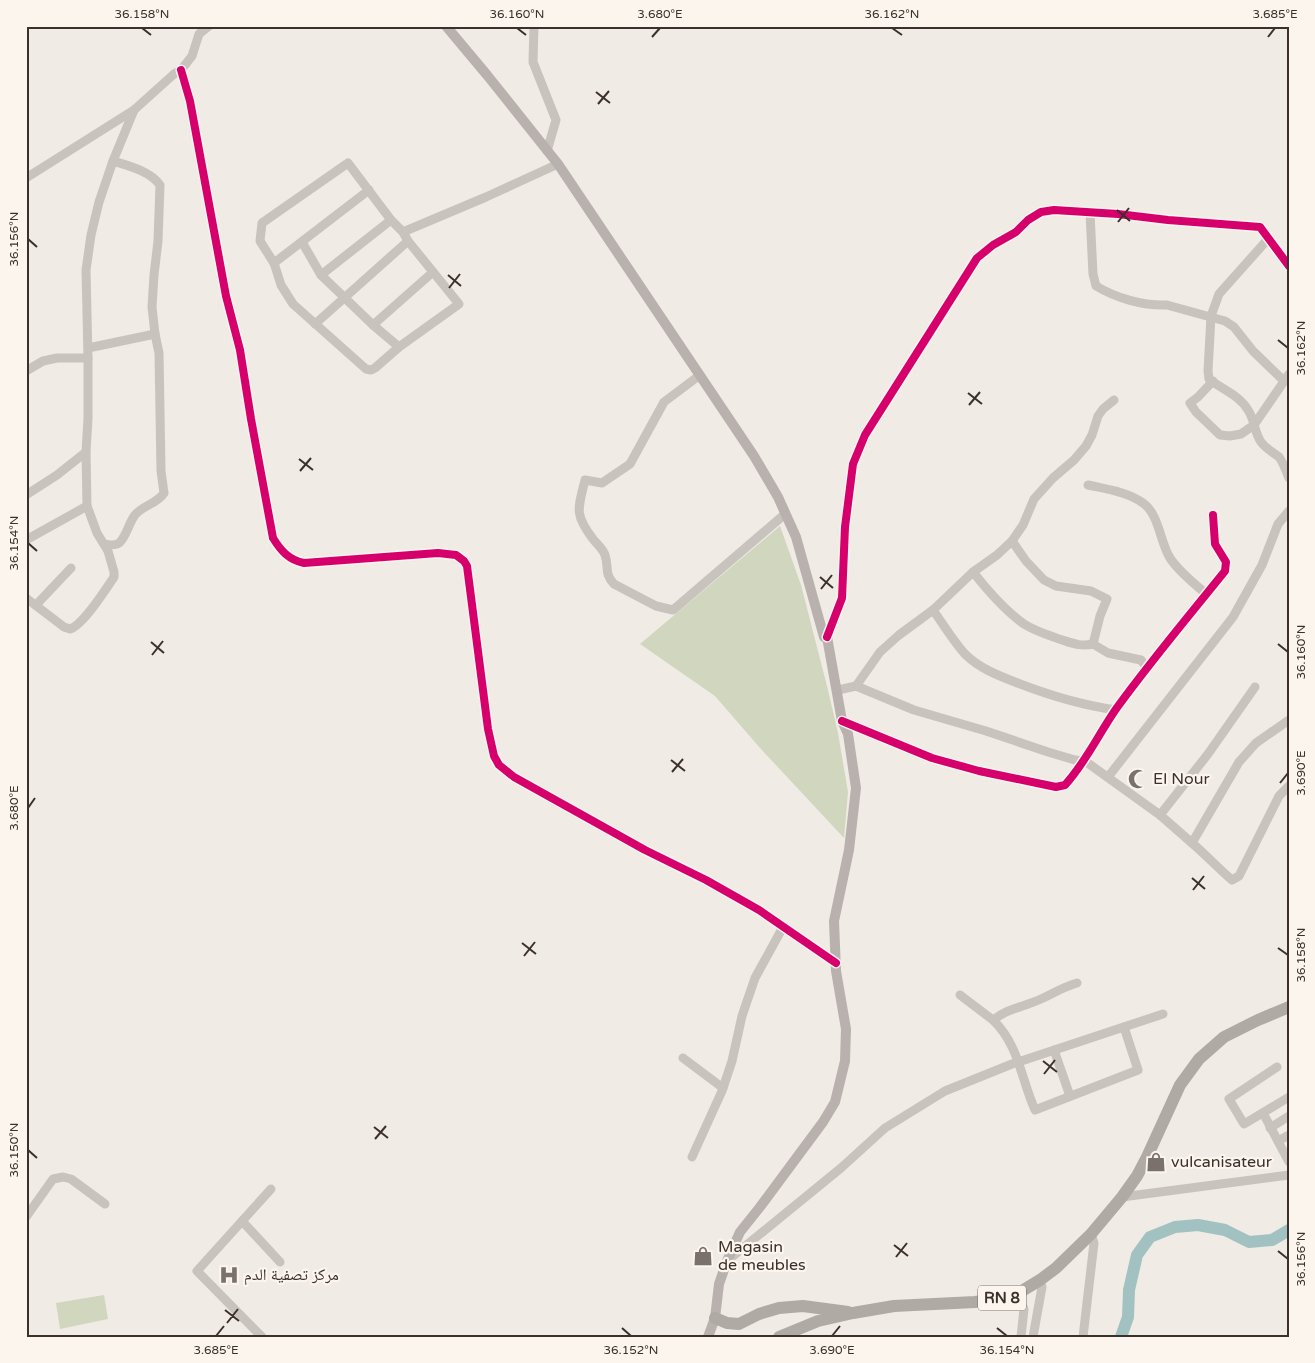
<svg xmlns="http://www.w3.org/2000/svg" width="1315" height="1363" viewBox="0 0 1315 1363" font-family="'Varela Round','Noto Naskh Arabic',sans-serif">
	<rect width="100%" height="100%" fill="#f0ebe5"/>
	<g fill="#d1d6bf">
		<path d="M 780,526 L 801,585 L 828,690 L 838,733 L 848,792 L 844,838 L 760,748 L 715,696 L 640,644 Z"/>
		<path d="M 104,1295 L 108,1319 L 60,1329 L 56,1303 Z"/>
	</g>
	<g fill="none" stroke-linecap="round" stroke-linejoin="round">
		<path stroke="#a1c2c1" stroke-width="12" d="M 1121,1337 L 1128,1317 L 1129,1290 L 1137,1255 L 1150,1237 L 1175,1227 L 1198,1225 L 1225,1230 L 1249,1242 L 1272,1240 L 1289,1230"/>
		<g stroke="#c9c3be" stroke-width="9">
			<path d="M 534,26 L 533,62 L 556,120 L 547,151"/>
			<path d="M 181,70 L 190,101 L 226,296 L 240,350 L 251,419 L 273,538 C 281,551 289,560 304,563 L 438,553 L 456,555 L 464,561 L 467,566 L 488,729 L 494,756 L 499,765 L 514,777 L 645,850 L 706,880 L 759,910 L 836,963"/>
			<path d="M 348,163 L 391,220 L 403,232 L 408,241 L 459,304 L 399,347 L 375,368 L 371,370 L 366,369 L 293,304 L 281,285 L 274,263 L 260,241 L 262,223 Z"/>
			<path d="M 26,178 L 134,110 L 174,74 L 181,70 L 192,56 L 199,34 L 209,26"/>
			<path d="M 1090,213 L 1093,274 L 1096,286 C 1116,298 1143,306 1167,305 L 1225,321 L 1234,327 L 1253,351 L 1283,380"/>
			<path d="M 403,232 L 486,197 L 558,164"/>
			<path d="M 1268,239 L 1219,294 L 1211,316 L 1208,371 L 1209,379 C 1223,390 1239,395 1248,410 C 1255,420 1254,432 1261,442 C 1266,449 1273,452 1279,457 C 1283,462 1286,471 1289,478"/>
			<path d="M 302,242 L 321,275 L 373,325 L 399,347"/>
			<path d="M 274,263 L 369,190"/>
			<path d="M 321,275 L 391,220"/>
			<path d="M 315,324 L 408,241"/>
			<path d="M 373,325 L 433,272"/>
			<path d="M 88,348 L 155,334"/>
			<path d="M 26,371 L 43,361 L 57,358 L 88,358 L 86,270 L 91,235 L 99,202 L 113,161 L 134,110"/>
			<path d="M 700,375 L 664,402 L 630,464 L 602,483 L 585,480 C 578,509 574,514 593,539 C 597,544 603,549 605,555 C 609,567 604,574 614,584 L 656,606 L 673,610 L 785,514"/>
			<path d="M 1213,381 L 1198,397 L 1190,403 L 1196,412 L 1220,435 L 1230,436 L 1241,434 L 1254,425 L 1289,374"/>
			<path d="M 1088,485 C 1106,489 1128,492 1143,503 C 1159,514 1160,542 1170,558 C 1179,572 1194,583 1206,594"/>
			<path d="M 26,495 L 57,475 L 86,452"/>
			<path d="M 26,540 L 87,506"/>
			<path d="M 1012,541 L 1023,525 L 1034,499 L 1053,478 L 1074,460 L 1086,446 L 1092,435 L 1098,416 L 1103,409 L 1114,400"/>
			<path d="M 104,544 C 109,545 115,546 119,543 C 126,538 129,522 135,515 C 143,505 157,504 164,493 L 161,471 L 159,353 L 155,334 L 152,307 L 154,275 L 158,241 L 160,185 C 150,171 129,166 113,161"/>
			<path d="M 973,572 C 988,591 1004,610 1024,624 C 1035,631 1048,635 1059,639 C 1072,643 1080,647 1093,644 L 1108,653 L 1141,660 L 1147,668"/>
			<path d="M 26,598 L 64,627 L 70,629 C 83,625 106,589 114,577 L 114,572 L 108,551 L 97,533 L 87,506 L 86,452 L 88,418 L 88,358"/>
			<path d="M 36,605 L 71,568"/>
			<path d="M 933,610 L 973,572 L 997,555 L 1012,541 L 1026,561 L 1044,580 L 1056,586 L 1091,591 L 1107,599 L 1100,616 L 1093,644"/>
			<path d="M 827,637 L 842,598 L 845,527 L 853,464 L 865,435 L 977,258 L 993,245 L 1016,232 L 1028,220 L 1041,212 L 1054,210 L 1118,214 L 1168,220 L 1260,227 L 1289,266"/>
			<path d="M 856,686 L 880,652 L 899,635 L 933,610 C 943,624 954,642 965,654 C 979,668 997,675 1015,682 C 1048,695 1081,705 1116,710"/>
			<path d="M 838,690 L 856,686 L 914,710 L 986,731 L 1048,752 L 1075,760 L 1085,761 L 1160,815 L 1192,843"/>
			<path d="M 1289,720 L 1256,743 L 1239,762 L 1192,843 C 1206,855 1218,868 1232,880 L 1239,876 L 1279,796 L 1289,786"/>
			<path d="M 842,721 L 932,758 L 979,771 L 1056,787 L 1065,785 C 1086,762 1098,735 1116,709 C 1150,662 1188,617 1225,571 L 1226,562 L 1215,544 L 1213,515"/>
			<path d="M 1108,777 L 1233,617 L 1262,565 L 1278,524 L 1289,511"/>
			<path d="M 1160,815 L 1208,754 L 1255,687"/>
			<path d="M 1077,983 C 1063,987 1054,993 1041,999 C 1024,1007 1008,1008 993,1020 C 1019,1045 1021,1079 1035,1110 L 1138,1070 L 1124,1027"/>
			<path d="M 960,995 L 993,1020"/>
			<path d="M 1054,1050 L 1070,1096"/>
			<path d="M 683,1058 L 723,1088"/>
			<path d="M 1277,1067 L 1229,1099 L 1244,1124 L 1289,1097"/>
			<path d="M 1263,1113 L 1289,1162"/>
			<path d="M 1270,1128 L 1289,1116"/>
			<path d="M 1278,1141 L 1289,1135"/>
			<path d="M 692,1157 L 722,1091 L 732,1061 L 742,1016 L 755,978 L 783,927"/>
			<path d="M 1122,1197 L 1289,1175"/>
			<path d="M 26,1217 L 53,1179 L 63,1177 L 71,1179 L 105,1204"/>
			<path d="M 242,1221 L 280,1262"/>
			<path d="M 727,1261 L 841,1168 L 885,1128 L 945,1091 L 1012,1064 L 1163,1014"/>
			<path d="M 1015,1295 L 1024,1309 L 1021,1337"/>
			<path d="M 262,1337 L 197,1271 L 271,1189"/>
			<path d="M 1033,1337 L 1042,1287 L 1040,1280"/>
			<path d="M 1083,1337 L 1094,1243 L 1091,1234"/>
		</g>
		<path stroke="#b8b1ad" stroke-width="10" d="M 446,26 L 487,75 L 558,164 L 754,456 L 778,497 L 796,537 L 824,637 L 827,637 L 842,721 L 848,734 L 856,788 L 849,850 L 834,921 L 836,971 L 846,1029 L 845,1061 L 835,1102 L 823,1122 L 760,1207 L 740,1232 L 727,1261 L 719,1284 L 715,1318 L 708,1337"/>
		<g stroke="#afaaa4" stroke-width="12">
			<path d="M 715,1318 L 727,1323 L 739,1324 L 759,1314 L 779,1308 L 803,1306 L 848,1312"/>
			<path d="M 779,1337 L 818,1321 L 853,1313 L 894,1306 L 975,1302 L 1006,1298 L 1015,1295 L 1040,1280 L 1056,1268 L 1091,1234 L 1122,1197 L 1137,1176 L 1147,1157 L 1180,1085 L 1199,1059 L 1224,1037 L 1258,1020 L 1289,1007"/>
		</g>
		<defs>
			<g id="cycleway">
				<path d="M 181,70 L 190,101 L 226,296 L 240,350 L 251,419 L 273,538 C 281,551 289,560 304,563 L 438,553 L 456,555 L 464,561 L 467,566 L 488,729 L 494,756 L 499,765 L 514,777 L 645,850 L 706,880 L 759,910 L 836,963"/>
				<path d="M 827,637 L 842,598 L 845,527 L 853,464 L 865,435 L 977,258 L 993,245 L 1016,232 L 1028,220 L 1041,212 L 1054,210 L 1118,214 L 1168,220 L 1260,227 L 1289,266"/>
				<path d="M 842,721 L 932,758 L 979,771 L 1056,787 L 1065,785 C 1086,762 1098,735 1116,709 C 1150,662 1188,617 1225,571 L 1226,562 L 1215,544 L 1213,515"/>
			</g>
		</defs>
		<use href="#cycleway" stroke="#fbf5ee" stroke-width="11"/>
		<use href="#cycleway" stroke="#d6006c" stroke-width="8"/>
	</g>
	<path fill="none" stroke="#3b302b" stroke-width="2" d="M 142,28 L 151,35M 517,28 L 526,35M 892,28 L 902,35M 652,37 L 660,28M 1268,37 L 1275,28M 596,92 L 610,103M 598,104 L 609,91M 1117,210 L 1130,221M 1118,222 L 1129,208M 28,239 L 37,247M 448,275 L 461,286M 449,288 L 460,274M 1278,340 L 1288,348M 968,393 L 982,404M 969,405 L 980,392M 299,459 L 313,470M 300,471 L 311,458M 28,543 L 37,551M 820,577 L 833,588M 821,589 L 832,575M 151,642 L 164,653M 1278,644 L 1288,652M 152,655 L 163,641M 671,760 L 685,771M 672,772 L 683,759M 1280,783 L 1288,773M 28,808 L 35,798M 1192,878 L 1205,889M 1193,890 L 1204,876M 522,943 L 536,954M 1278,948 L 1288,955M 524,956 L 535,942M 1043,1061 L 1057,1072M 1044,1074 L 1055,1060M 374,1127 L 388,1138M 375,1139 L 386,1126M 28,1150 L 37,1158M 894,1245 L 908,1256M 1278,1251 L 1288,1259M 896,1257 L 907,1243M 225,1310 L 239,1321M 227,1323 L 238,1309M 622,1328 L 631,1336M 997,1328 L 1007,1336M 216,1336 L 224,1326M 832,1336 L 840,1326"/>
	<defs>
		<symbol id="mosque-bare" viewBox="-9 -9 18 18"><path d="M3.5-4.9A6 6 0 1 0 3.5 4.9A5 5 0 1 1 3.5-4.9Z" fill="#7a716c" stroke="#fbf5ee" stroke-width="2.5" paint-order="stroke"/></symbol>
		<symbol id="shop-bare" viewBox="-9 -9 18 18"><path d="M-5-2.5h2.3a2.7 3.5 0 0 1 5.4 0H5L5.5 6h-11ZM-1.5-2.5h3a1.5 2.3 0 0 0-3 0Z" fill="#7a716c" stroke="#fbf5ee" stroke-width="2.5" paint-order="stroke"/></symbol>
		<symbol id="hospital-bare" viewBox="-9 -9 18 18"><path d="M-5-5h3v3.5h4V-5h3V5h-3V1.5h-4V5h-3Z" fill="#7a716c" stroke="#fbf5ee" stroke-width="2.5" paint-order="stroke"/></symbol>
	</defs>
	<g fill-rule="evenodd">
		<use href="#mosque-bare" x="1124" y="765" width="28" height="28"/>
		<use href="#shop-bare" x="1142" y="1148" width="28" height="28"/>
		<use href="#shop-bare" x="689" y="1242" width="28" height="28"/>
		<use href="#hospital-bare" x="215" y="1261" width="28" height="28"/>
	</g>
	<g text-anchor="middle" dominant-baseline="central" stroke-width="4.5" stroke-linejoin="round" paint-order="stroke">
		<rect fill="#fbf5ee" stroke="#756b66" stroke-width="1" x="978" y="1285.5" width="48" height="25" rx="4"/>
		<g font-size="15" font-weight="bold" fill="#3b302b">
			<text x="1002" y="1298">RN 8</text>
		</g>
		<g font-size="16" fill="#3b302b" stroke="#fbf5ee" text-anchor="start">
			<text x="1153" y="779">El Nour</text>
			<text x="1171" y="1162">vulcanisateur</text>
			<text x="718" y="1247">Magasin<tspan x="718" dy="18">de meubles</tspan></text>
			<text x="244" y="1275">مركز تصفية الدم</text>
		</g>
	</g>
	<rect width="1315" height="1363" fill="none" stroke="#fbf5ee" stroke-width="55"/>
	<rect x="28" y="28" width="1260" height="1308" fill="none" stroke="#3b302b" stroke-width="2"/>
	<g font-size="12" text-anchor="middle" fill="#3b302b">
		<text x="142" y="18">36.158°N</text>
		<text x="517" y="18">36.160°N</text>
		<text x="660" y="18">3.680°E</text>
		<text x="892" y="18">36.162°N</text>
		<text x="1275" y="18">3.685°E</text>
		<text transform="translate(14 239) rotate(-90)" y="4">36.156°N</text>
		<text transform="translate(1301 348) rotate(-90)" y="4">36.162°N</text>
		<text transform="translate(14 543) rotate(-90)" y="4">36.154°N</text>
		<text transform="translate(1301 652) rotate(-90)" y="4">36.160°N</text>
		<text transform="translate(1301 773) rotate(-90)" y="4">3.690°E</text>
		<text transform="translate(14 808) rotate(-90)" y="4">3.680°E</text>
		<text transform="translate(1301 955) rotate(-90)" y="4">36.158°N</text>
		<text transform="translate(14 1150) rotate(-90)" y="4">36.150°N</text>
		<text transform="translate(1301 1259) rotate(-90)" y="4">36.156°N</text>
		<text x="216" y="1354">3.685°E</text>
		<text x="631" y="1354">36.152°N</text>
		<text x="832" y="1354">3.690°E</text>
		<text x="1007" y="1354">36.154°N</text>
	</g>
</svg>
